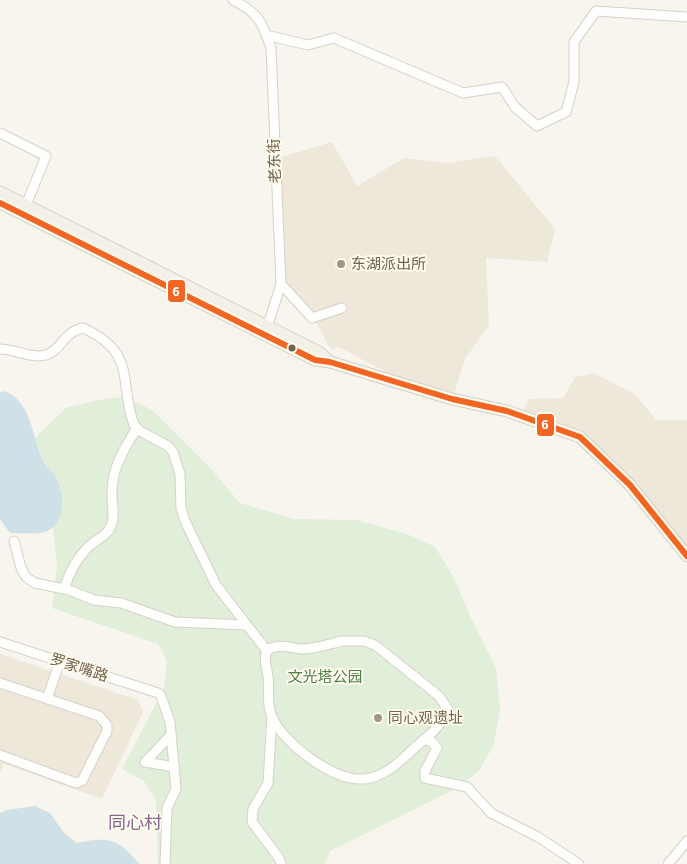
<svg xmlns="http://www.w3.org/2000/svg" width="687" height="864" viewBox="0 0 687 864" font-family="'Source Sans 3','Noto Sans SC',sans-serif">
	<rect width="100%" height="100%" fill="#f7f5ed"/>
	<g fill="#eee8da">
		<path d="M 332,142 L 357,186 L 404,158 L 447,163 L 495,156 L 555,229 L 547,262 L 486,258 L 489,325 L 465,359 L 452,399 L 380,369 L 339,347 L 331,350 L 317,324 L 281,284 L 275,159 Z"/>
		<path d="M 594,373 L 635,394 L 656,420 L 687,420 L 687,556 L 580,437 L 521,415 L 529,399 L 563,398 L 575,377 Z"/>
		<path d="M 0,654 L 138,700 L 143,712 L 102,799 L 4,764 L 0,772 Z"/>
	</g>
	<path fill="#e1eed9" d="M 124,397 L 152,410 L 211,469 L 240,503 L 294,519 L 356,520 L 407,534 L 435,547 L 453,576 L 471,618 L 496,668 L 500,711 L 493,746 L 479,771 L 451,791 L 330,851 L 325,864 L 158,864 L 156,800 L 144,781 L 122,769 L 164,688 L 167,661 L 158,644 L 52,608 L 57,564 L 53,527 L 61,512 L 61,488 L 43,462 L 35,438 L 66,408 L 98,400 Z"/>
	<g fill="#cfe0e6">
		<path d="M 5,391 C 31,402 32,435 42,459 C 44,465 50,469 54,474 C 64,488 66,516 52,528 C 43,536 21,533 10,533 L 0,519 L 0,393 Z"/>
		<path d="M 35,806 L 50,813 L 64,833 L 77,843 C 108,836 119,839 139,864 L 0,864 L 0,813 L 7,810 Z"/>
	</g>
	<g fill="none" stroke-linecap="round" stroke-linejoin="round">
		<defs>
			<g id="minor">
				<path d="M 233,0 C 259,13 262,22 271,48 L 281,284 L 266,331"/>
				<path d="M 266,35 L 308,45 L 334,38 L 463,93 L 502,87 L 515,107 L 537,126 L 566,112 L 574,82 L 574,42 L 596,11 L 687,17"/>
				<path d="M 0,133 L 46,156 L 24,210"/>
				<path d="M 281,284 L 312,318 L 342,308"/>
				<path d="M 0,349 C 15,349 31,359 46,355 C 62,350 63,332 83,328 C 138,353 118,381 134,425 L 140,431 L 168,446 L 173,452 L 180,474 L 181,508 L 185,521 L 216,585 L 267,651"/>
				<path d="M 14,541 L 21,568 L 26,577 L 35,583 L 69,590 L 94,600 L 121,603 L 175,622 L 246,625"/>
				<path d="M 64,589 C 69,573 77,558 89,546 C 96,540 108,535 111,526 C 116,514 111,504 112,492 C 112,468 125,447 137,428"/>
				<path d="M 342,641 L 364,641 L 375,645 L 439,696 L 447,708 C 444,726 424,739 411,751 C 398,764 382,778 363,779 C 333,781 283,743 272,717 C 266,704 270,690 268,676 C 267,668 261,653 271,648 C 280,644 292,648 301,649 C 315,649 329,644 342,641 Z"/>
				<path d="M 0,642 L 158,693 L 161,696 L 170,722 L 176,789 L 167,808 L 165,864"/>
				<path d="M 0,683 L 99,716 L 107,725 L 107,731 L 82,781 L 76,783 L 0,755"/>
				<path d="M 47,699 L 60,661"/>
				<path d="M 272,717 L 268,783 L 253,809 L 252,822 L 279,858 L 281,864"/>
				<path d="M 171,735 L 145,762 L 174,767"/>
				<path d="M 424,739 L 432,742 L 437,748 L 425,771 L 425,778 L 467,787 L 491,813 L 538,837 L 579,864"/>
				<path d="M 668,864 L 687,841"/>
			</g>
			<g id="major">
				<path d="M 0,192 L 319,352 L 330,362"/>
				<path d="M 0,203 L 315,360 L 330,362 L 452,399 L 507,411 L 580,437 L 630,485 L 687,556"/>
			</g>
		</defs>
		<use href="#minor" stroke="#d5d1ca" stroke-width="11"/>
		<use href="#major" stroke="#d5d0c8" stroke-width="13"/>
		<g stroke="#d9d5cf" stroke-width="1" stroke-dasharray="1 4" stroke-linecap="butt">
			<path d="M 180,615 L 179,596 C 196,579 215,599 225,615"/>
			<path d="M 298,658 C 308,693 346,708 367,733"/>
			<path d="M 391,719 L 422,714 L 433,719"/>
			<path d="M 178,725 L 199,732 L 213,744 L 241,750 L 261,768"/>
			<path d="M 195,731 C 200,708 222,687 212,661 C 207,648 198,646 196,631"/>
			<path d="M 333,761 L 339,750 L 373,731"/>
			<path d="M 293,864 L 326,778"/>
		</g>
		<use href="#minor" stroke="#fefefc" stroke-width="9"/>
		<use href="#major" stroke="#f2f0e7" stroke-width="11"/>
		<defs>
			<path id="bus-1" d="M 0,203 L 315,360 L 330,362 L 452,399 L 507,411 L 580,437 L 630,485 L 687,556"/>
		</defs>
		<use href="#bus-1" stroke="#fefbef" stroke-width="10"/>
		<use href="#bus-1" stroke="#f26522" stroke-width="6"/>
	</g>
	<g fill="#a29686" stroke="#fefbef" stroke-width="2">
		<circle cx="341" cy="264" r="5"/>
		<circle cx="378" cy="718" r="5"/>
	</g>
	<circle fill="#74634e" stroke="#fefbef" stroke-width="2" cx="292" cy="348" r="4.5"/>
	<g text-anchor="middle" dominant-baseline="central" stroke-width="4" stroke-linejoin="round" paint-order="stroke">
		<g font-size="15" fill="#74634e" stroke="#fefbef">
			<text transform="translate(275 161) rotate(-92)">老东街</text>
			<text transform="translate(79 668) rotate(18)">罗家嘴路</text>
		</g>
		<g font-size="15" fill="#74634e" stroke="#fefbef" text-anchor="start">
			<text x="351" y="264">东湖派出所</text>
			<text x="388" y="718">同心观遗址</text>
		</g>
		<g font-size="15" fill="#507e4a" stroke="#fefbef">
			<text x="325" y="677">文光塔公园</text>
		</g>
		<g font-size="18" fill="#8a668f" stroke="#fefbef">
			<text x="135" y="823">同心村</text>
		</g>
	</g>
	<g stroke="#fefbef" stroke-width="2">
		<rect x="167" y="279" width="19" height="24" rx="5" fill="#f26522"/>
		<rect x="536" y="413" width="19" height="24" rx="5" fill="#f26522"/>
	</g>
	<g font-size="14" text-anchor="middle" font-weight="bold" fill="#fff">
		<text x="176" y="296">6</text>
		<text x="545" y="429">6</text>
	</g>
</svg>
